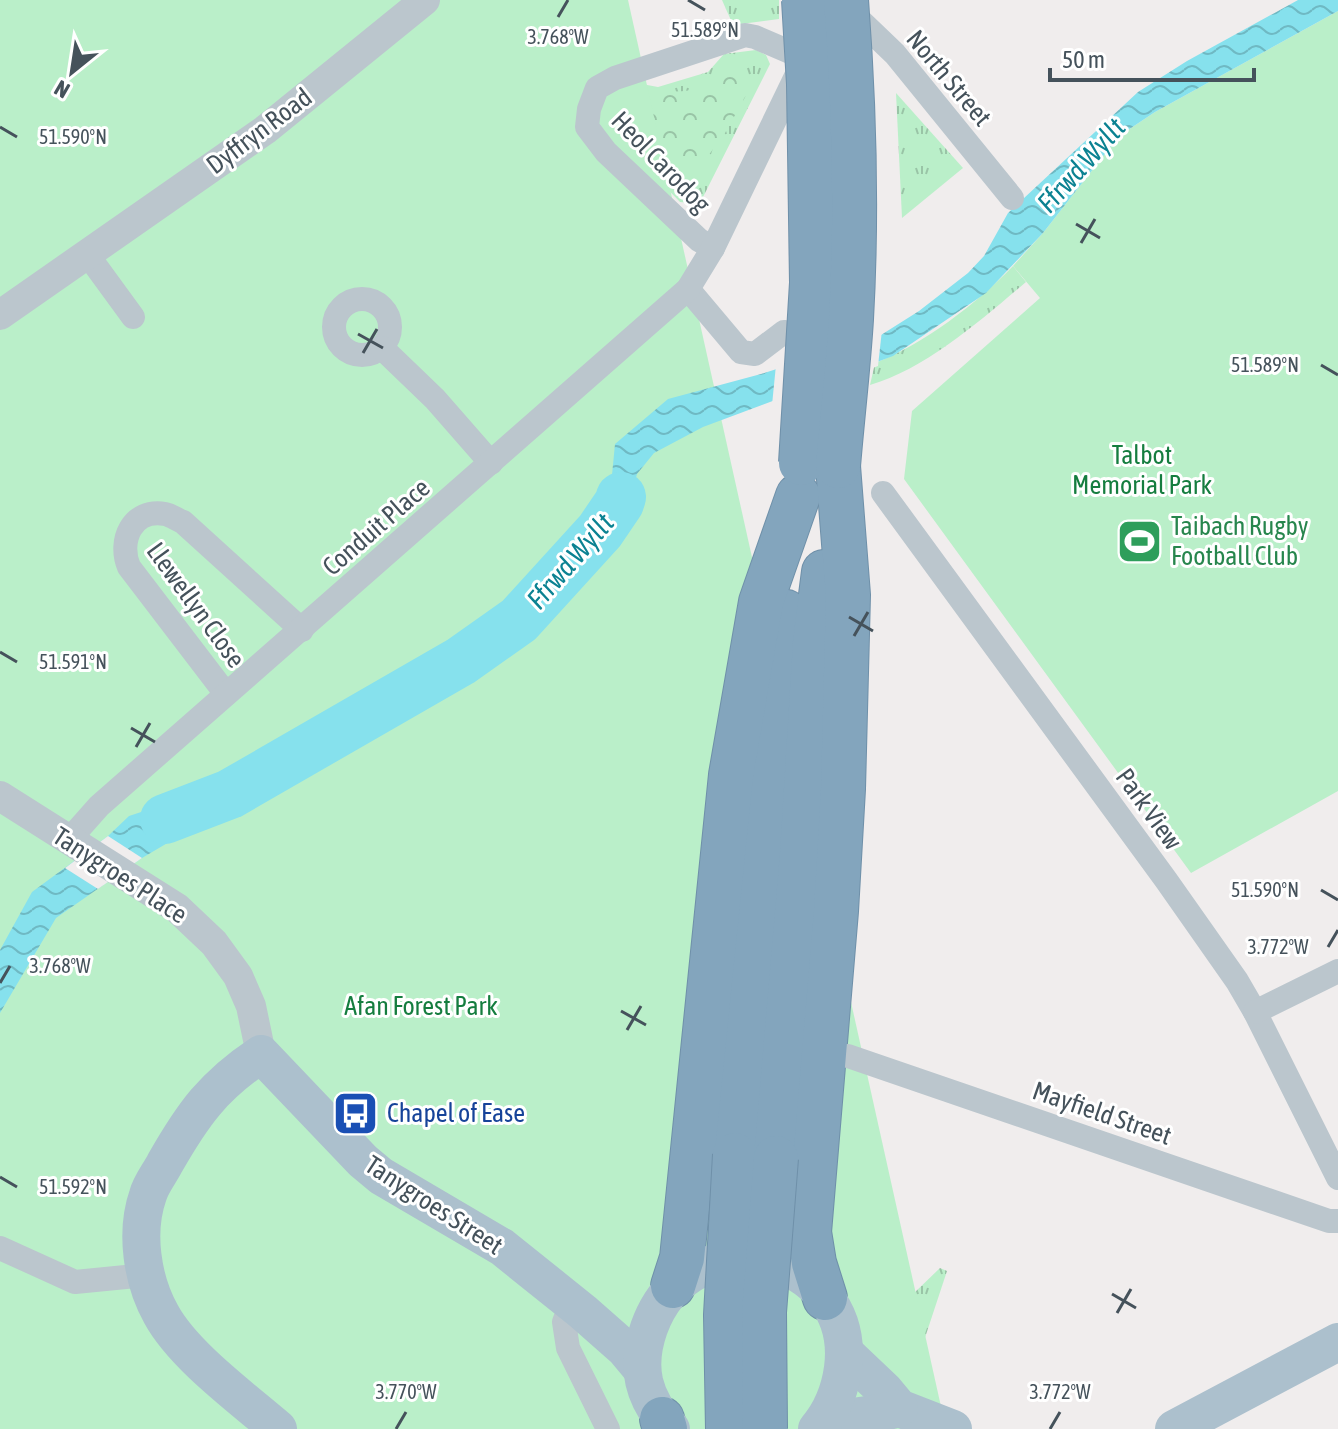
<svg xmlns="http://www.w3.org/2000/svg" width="1338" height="1429" viewBox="0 0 1338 1429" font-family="'Asap Condensed',sans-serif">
	<defs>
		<pattern id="grass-tufts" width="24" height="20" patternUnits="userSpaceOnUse" patternTransform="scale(2)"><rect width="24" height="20" fill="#baefc9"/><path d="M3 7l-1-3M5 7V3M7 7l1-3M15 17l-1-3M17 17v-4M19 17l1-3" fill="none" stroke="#99c4a6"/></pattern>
		<pattern id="forest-crowns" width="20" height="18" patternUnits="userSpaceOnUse" patternTransform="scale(2)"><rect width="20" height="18" fill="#baefc9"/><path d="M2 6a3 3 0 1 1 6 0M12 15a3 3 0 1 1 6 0" fill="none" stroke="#99c4a6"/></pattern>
		<pattern id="water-waves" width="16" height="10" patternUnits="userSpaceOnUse" patternTransform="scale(2)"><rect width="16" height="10" fill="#86e1ed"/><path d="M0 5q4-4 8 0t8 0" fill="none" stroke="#6fb9c3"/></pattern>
	</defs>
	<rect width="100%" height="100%" fill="#f0eded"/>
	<g fill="url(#grass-tufts)">
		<path d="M 722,0 L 779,0 L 779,19 L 733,25 Z"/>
		<path d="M 756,50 L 766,55 L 770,64 L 702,199 L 690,203 L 680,202 L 605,125 L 631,82 L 658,87 L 708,72 L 724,54 Z"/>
		<path d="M 896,93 L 963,168 L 902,218 Z"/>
		<path d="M 1013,266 L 1026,282 C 982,319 926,369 870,385 L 875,363 C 924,344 976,304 1013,266 Z"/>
		<path d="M 940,1268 L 947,1271 L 909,1386 L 912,1295 Z"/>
	</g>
	<path fill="url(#forest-crowns)" d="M 728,71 L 747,72 L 753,83 L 725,133 L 694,175 L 673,180 L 628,137 L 641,88 C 676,94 700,95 728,71 Z"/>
	<g fill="#baefc9">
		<path d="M 0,0 L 628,0 L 946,1429 L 0,1429 Z"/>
		<path d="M 1338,11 L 1338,791 L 1191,873 L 904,479 L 912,411 L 1040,298 L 1013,266 L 1043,233 L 1119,136 L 1155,112 Z"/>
	</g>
	<g fill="url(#water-waves)">
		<path d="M 1298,0 L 1338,0 L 1338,11 L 1155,112 L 1119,136 L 1043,233 L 986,293 L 893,356 L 703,427 L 654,453 L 637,474 L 631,497 L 611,538 L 590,560 L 574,539 L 600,513 L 612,475 L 615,444 L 668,399 L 761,374 L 881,335 L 919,311 L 968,273 L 984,256 L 1008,213 L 1138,92 L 1187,61 Z"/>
		<path d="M 226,784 L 235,810 L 176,838 L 142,858 L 56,918 L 0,1013 L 0,950 L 32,892 L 108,836 L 129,816 Z"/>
	</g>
	<g fill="#f0eded">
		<path d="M 882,330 L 878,366 L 772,405 L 776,365 Z"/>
		<path d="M 108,836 L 142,858 L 98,889 L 65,868 Z"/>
	</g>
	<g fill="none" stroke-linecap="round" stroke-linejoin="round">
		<path stroke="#86e1ed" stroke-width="50" d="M 165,819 L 230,794 L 461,661 L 519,620 L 600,531 L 619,503 L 621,497"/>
		<defs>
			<g id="motorway">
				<path d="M 735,1155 L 786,612"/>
				<path d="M 776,1158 L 802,854 L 815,642 L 824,572"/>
				<path d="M 673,1286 L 682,1258 L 731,775 L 761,602 L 798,496"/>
				<path d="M 825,1298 L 814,1263 L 809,1232 L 836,911 L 843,789 L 848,595 L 838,466"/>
				<path d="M 662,1419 L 665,1429"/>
			</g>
		</defs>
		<use href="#motorway" stroke="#6f90a9" stroke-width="46"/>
		<g stroke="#bbc6cd" stroke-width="24">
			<path d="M 848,9 L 895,54 L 1012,198"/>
			<path d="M 713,248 L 699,240 L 606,152 L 587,127 L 589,109 L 597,88 L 615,78 L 745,35 L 755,37 L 804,58"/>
			<path d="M 87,254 L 133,317"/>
			<path d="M 688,289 L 741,352 L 755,354 L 784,332"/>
			<circle cx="362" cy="327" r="28"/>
			<path d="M 382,348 L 435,399 L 491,463"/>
			<path d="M 883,493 L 1166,880 L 1237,981 L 1255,1012 L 1338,1178"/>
			<path d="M 226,694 L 129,567 C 118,541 132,508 165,514 C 171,515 177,520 183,522 L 302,630"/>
			<path d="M 68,841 L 99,806 L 688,289 L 713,248 L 801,66"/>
			<path d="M 1255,1012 L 1338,971"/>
			<path d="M 848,1056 L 1329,1221 L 1338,1221"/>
			<path d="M 0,1248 L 75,1282 L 146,1275"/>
			<path d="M 571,1304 L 564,1322 L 568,1348 L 608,1429"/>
		</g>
		<g stroke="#bbc6cd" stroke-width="30">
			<path d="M 0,315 L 265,130 L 425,0"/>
			<path d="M 0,796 L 177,908 L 214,943 L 238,976 L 251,1006 L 261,1054"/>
		</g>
		<g stroke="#acc0cd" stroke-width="38">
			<path d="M 845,1353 L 884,1390 L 899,1408 L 953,1429"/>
			<path d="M 822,1423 C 848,1416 874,1416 899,1408"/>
			<path d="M 278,1429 C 242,1398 183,1355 161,1314 C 142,1280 135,1232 148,1195 C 151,1184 160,1173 165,1163 C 193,1114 213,1086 261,1054 L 363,1161 L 381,1176 L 502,1247 L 583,1312 L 625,1349 L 640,1367"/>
			<path d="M 671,1429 C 643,1398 635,1368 649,1328 C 690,1213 858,1252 843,1368 C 840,1391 832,1411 817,1429"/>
			<path d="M 1174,1429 L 1338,1342"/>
		</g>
		<use href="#motorway" stroke="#83a5bd" stroke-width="44"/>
		<defs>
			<g id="motorway-bridge">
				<path d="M 801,463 L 812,283 L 809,84 L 804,0"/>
				<path d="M 838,466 C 842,417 848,368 851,319 C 857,213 854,106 846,0"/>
				<path d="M 728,1429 L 726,1315 L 735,1155"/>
				<path d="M 765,1429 L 764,1312 L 776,1158"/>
			</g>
		</defs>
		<use href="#motorway-bridge" stroke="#6f90a9" stroke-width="46" stroke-linecap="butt"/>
		<use href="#motorway-bridge" stroke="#83a5bd" stroke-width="44"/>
	</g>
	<path fill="none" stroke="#45525b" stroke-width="3" d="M 688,0 L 705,10M 558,17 L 568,0M 0,127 L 17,137M 1076,224 L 1100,238M 1081,243 L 1095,219M 358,334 L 383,348M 363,353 L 377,329M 1321,365 L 1338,375M 849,617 L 873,631M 854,636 L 868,612M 0,652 L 17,662M 131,728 L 155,742M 136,747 L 150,723M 1321,890 L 1338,900M 1328,947 L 1338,930M 0,983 L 10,966M 621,1011 L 646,1025M 627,1030 L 641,1006M 0,1177 L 17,1187M 1112,1294 L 1136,1308M 1117,1313 L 1131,1289M 396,1429 L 406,1412M 1050,1429 L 1060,1412"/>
	<defs>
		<symbol id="stadium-square" viewBox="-11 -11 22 22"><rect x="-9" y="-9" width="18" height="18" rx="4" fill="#2e9e5b" stroke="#fff"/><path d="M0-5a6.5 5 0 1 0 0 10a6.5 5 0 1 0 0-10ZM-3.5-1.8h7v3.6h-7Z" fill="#fff"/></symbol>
		<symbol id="bus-square" viewBox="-11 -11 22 22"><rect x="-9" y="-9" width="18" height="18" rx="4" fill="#1a4fb4" stroke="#fff"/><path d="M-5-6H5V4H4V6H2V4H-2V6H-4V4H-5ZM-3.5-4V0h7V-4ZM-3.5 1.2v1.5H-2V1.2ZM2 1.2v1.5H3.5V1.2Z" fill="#fff"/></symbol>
	</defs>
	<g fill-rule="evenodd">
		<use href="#stadium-square" x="1114" y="516" width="51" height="51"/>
		<use href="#bus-square" x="330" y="1088" width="51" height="51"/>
	</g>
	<g text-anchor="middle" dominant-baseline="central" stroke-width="6" stroke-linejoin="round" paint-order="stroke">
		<g font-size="26" fill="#45525b" stroke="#fff">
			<text transform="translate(949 78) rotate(50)">North Street</text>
			<text transform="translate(259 131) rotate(-37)">Dyffryn Road</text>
			<text transform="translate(661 162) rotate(46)">Heol Carodog</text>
			<text transform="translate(376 527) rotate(-41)">Conduit Place</text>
			<text transform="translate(196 605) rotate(54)">Llewellyn Close</text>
			<text transform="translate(1149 809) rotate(54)">Park View</text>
			<text transform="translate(120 875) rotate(33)">Tanygroes Place</text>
			<text transform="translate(1102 1113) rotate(19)">Mayfield Street</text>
			<text transform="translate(434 1205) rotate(33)">Tanygroes Street</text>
		</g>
		<g font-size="26" fill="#157d3f" stroke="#fff">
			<text x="1142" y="455">Talbot<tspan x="1142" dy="30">Memorial Park</tspan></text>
			<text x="421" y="1006">Afan Forest Park</text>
		</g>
		<g font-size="26" fill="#27864d" stroke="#fff" text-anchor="start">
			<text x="1171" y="526">Taibach Rugby<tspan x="1171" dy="30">Football Club</tspan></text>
		</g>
		<g font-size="26" fill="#164399" stroke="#fff" text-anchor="start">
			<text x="387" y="1113">Chapel of Ease</text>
		</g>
		<g font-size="28" font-style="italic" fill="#0b8292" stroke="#fff">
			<text transform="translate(1081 165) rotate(-48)">Ffrwd Wyllt</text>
			<text transform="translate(570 561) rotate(-49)">Ffrwd Wyllt</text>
		</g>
	</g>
	<g font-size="20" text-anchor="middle" fill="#45525b" stroke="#fff" stroke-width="6" stroke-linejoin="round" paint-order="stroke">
		<text x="705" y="37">51.589°N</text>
		<text x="558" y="44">3.768°W</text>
		<text x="73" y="144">51.590°N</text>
		<text x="1265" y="372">51.589°N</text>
		<text x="73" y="669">51.591°N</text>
		<text x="1265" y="897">51.590°N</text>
		<text x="1278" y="954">3.772°W</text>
		<text x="60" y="973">3.768°W</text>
		<text x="73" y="1194">51.592°N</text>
		<text x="406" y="1399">3.770°W</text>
		<text x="1060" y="1399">3.772°W</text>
	</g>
	<g transform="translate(72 72) rotate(210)" stroke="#ffffff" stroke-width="6" paint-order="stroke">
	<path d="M0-6L14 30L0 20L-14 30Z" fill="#45525b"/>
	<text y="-12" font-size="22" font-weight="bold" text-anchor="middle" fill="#45525b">N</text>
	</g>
	<path d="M1050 68v12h204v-12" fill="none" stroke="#45525b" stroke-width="4"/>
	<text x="1062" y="68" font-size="24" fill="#45525b" stroke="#ffffff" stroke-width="6" paint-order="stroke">50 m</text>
</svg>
